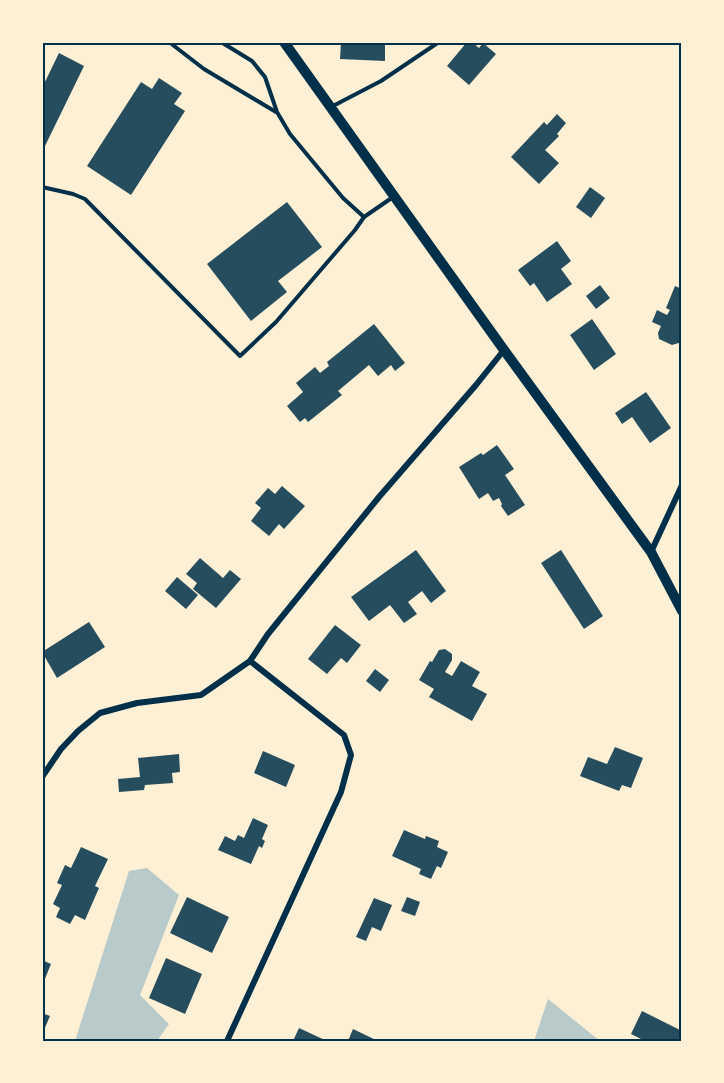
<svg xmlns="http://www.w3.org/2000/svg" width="724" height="1083" viewBox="0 0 724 1083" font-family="Figtree,sans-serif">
	<rect width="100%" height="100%" fill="#fdf0d5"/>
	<g fill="#b9caca">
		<path d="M 147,868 L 179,895 L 140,995 L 169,1024 L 157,1041 L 75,1041 L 129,871 Z"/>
		<path d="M 548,999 L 600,1041 L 534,1041 Z"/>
	</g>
	<g fill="#264d5e">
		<path d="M 341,42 L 385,42 L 385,61 L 340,59 Z"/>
		<path d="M 467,42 L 472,42 L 479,48 L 483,43 L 496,54 L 469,85 L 447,66 Z"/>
		<path d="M 59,53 L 84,66 L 45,146 L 42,145 L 42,88 Z"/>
		<path d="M 159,78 L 182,93 L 174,104 L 185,111 L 131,195 L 87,166 L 141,82 L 152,89 Z"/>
		<path d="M 557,114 L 566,123 L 557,134 L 559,136 L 545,150 L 559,163 L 539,184 L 511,157 L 544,122 L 547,125 Z"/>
		<path d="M 590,187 L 605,198 L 591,218 L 576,207 Z"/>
		<path d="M 287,202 L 322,247 L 278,281 L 287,292 L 251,321 L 207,264 Z"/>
		<path d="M 557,241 L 571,261 L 561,269 L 572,284 L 547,302 L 534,283 L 530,286 L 518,270 Z"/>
		<path d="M 600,285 L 610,298 L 596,309 L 586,296 Z"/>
		<path d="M 675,286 L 682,289 L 682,342 L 672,345 L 659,339 L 658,333 L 661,326 L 652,322 L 657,310 L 667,315 L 670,310 L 666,308 Z"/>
		<path d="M 592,319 L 616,354 L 594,370 L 570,335 Z"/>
		<path d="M 374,324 L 405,363 L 395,371 L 391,365 L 378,376 L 369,365 L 338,391 L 342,395 L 308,422 L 305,418 L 300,422 L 287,406 L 303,392 L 296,383 L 315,367 L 320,373 L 329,366 L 327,362 Z"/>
		<path d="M 646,392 L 671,428 L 650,443 L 632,417 L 622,424 L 615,413 Z"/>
		<path d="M 497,445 L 514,469 L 505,475 L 525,505 L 508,516 L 501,506 L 502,504 L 499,498 L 493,501 L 488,493 L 479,499 L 459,467 L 481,453 L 483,455 Z"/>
		<path d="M 282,486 L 305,506 L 284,529 L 279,524 L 269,536 L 251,521 L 261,508 L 255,503 L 268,488 L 275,494 Z"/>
		<path d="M 416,550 L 446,591 L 431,603 L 422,591 L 408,602 L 417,614 L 404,623 L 390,605 L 369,621 L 351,597 Z"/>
		<path d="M 561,550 L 603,616 L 584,629 L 541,563 Z"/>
		<path d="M 200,558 L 223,578 L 230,570 L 241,579 L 216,608 L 193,589 L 197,583 L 186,574 Z"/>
		<path d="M 177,577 L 198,595 L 186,609 L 165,591 Z"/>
		<path d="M 89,622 L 105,647 L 57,678 L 42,652 Z"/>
		<path d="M 335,625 L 361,645 L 347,663 L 341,658 L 327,674 L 308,659 Z"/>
		<path d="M 445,649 L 452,654 L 452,660 L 445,672 L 452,676 L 461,661 L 480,672 L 472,686 L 487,694 L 472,721 L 429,697 L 434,689 L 419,680 L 430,661 L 432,662 L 439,650 Z"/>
		<path d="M 375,669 L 389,680 L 380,692 L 366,681 Z"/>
		<path d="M 615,747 L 643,758 L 631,788 L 622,785 L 619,791 L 580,776 L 588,757 L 607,764 Z"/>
		<path d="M 263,751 L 295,765 L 286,787 L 254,773 Z"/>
		<path d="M 179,754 L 180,772 L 172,773 L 173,783 L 145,785 L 144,790 L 119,792 L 118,779 L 140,777 L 138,758 Z"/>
		<path d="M 253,818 L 268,825 L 262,839 L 265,841 L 262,848 L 259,846 L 251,864 L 218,850 L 225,836 L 235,841 L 238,835 L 244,838 Z"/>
		<path d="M 404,830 L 425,839 L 426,836 L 439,841 L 437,847 L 448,852 L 441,868 L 437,866 L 431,879 L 419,874 L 421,869 L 392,856 Z"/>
		<path d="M 81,847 L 108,859 L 95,886 L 99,888 L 85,920 L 75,915 L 70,924 L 56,917 L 60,908 L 53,904 L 62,885 L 57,883 L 65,865 L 71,868 Z"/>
		<path d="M 187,897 L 229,917 L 212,953 L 170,933 Z"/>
		<path d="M 407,897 L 420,902 L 415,916 L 401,911 Z"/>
		<path d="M 374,898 L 392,905 L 381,931 L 372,927 L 366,941 L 356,937 Z"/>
		<path d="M 166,958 L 202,974 L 185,1014 L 149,998 Z"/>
		<path d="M 42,960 L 51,964 L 42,986 Z"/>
		<path d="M 642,1011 L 682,1031 L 682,1041 L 654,1041 L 650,1039 L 648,1041 L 645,1041 L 631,1034 Z"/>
		<path d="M 42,1013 L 50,1016 L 44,1030 L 42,1029 Z"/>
		<path d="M 299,1028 L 327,1041 L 293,1041 Z"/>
		<path d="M 353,1029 L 378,1041 L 348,1041 Z"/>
	</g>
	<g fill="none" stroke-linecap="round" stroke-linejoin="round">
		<g stroke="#003049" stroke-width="4">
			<path d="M 169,42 L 204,69 L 276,112"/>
			<path d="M 221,42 L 252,61 L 265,77 L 277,112 L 290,134 L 343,198 L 364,217 L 393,197"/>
			<path d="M 331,107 L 381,81 L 439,42"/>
			<path d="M 42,187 L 73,194 L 85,199 L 240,356 L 276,322 L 355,230 L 364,217"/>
		</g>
		<g stroke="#003049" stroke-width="6">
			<path d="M 651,552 L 682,485"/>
			<path d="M 42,777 L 61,749 L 78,731 L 100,713 L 137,703 L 201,695 L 250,661 L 268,634 L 379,497 L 476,385 L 504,350"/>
			<path d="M 227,1041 L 341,792 L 351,755 L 344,735 L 250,661"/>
		</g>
		<path stroke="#003049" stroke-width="10" d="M 284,42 L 504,350 L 651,552 L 682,611"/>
	</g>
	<rect width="724" height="1083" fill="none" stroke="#fdf0d5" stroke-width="87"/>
	<rect x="44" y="44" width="636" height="996" fill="none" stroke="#003049" stroke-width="2"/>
</svg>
